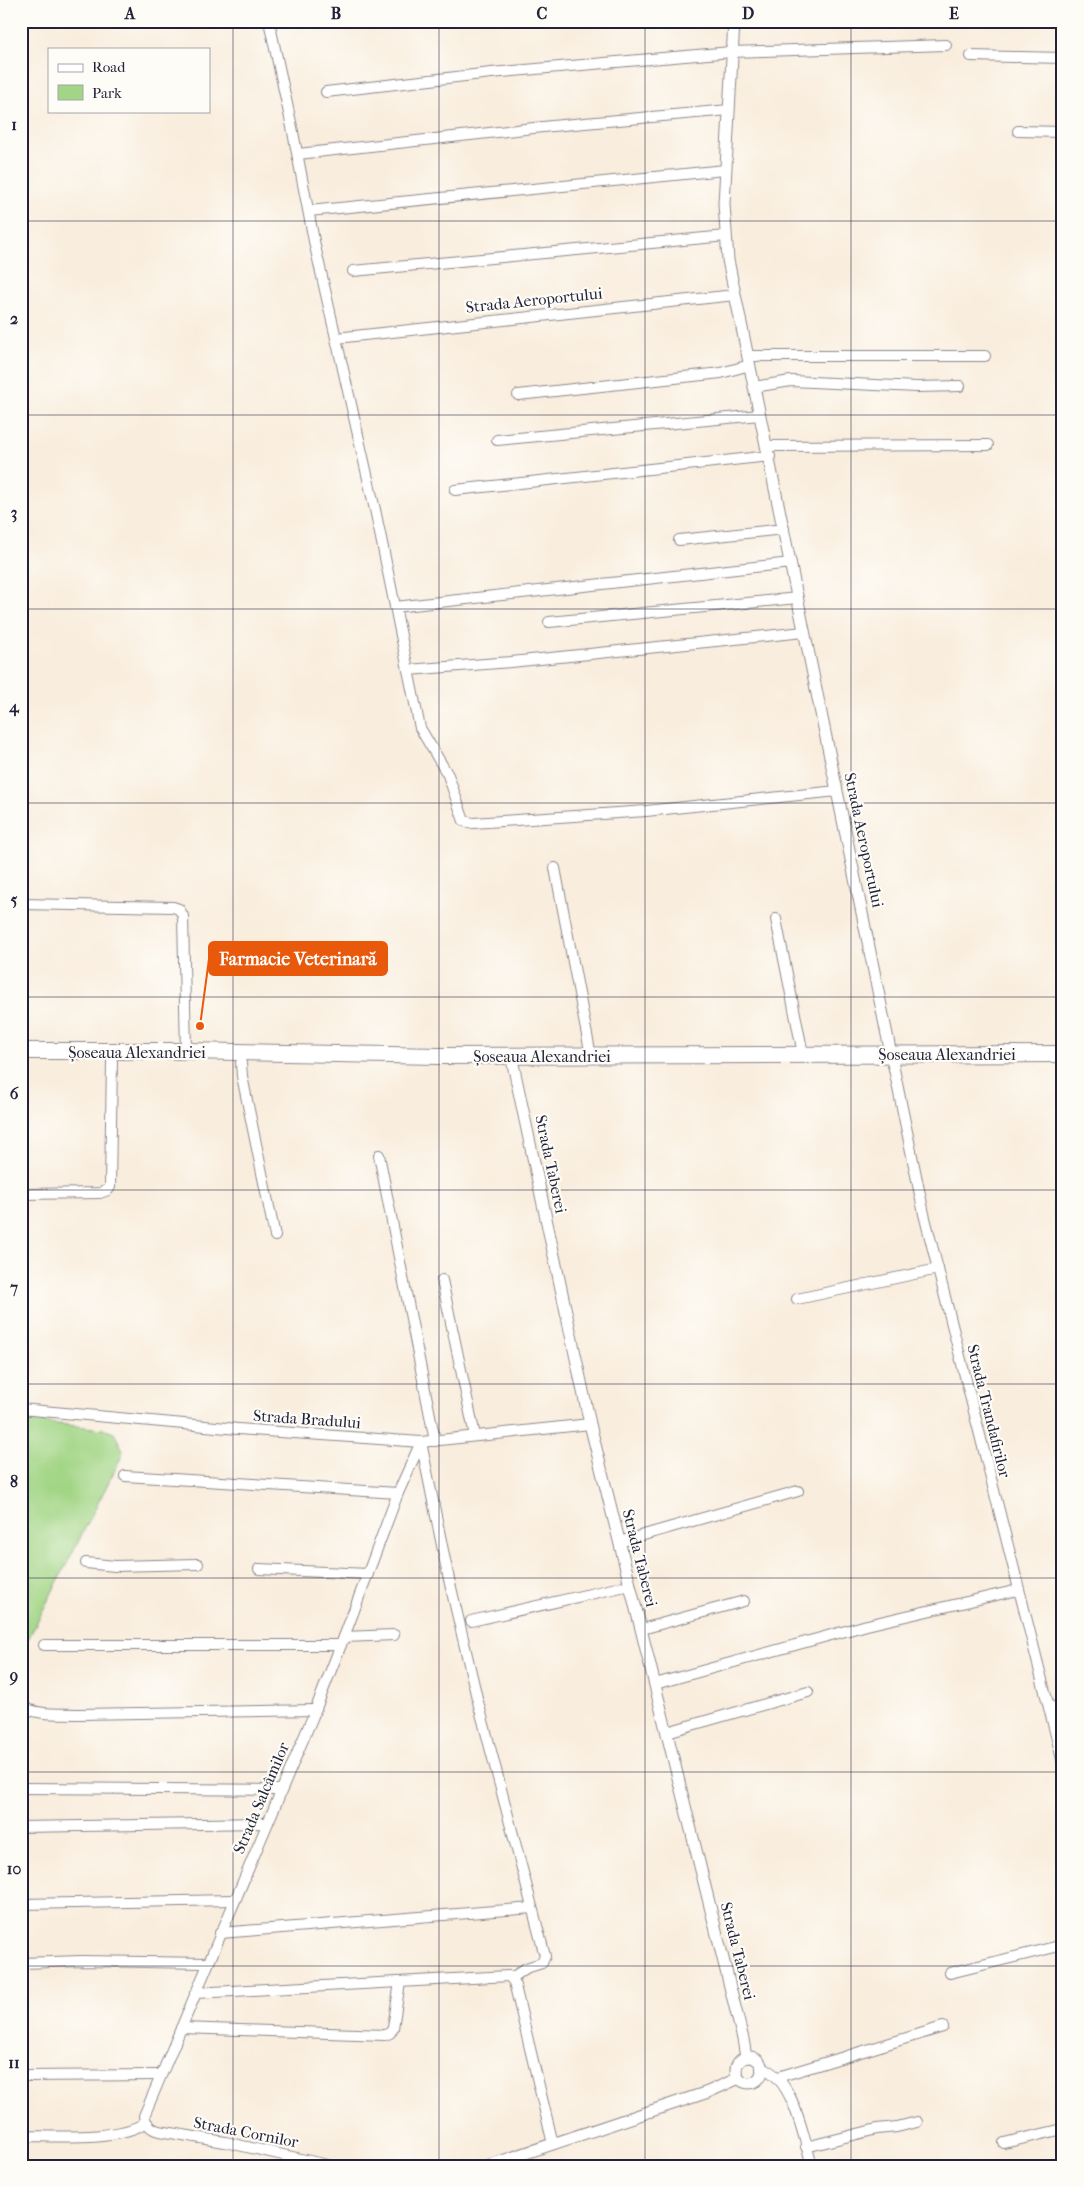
<svg xmlns="http://www.w3.org/2000/svg" width="1084" height="2187" viewBox="0 0 1084 2187" font-family="'IM FELL French Canon',serif">
	<rect width="100%" height="100%" fill="#fdfcf7"/>
	<filter id="ink" filterUnits="userSpaceOnUse"><feTurbulence type="fractalNoise" baseFrequency=".02" numOctaves="2"/><feDisplacementMap in="SourceGraphic" scale="10" xChannelSelector="R" yChannelSelector="G"/><feConvolveMatrix kernelMatrix="1 2 1 2 8 2 1 2 1" color-interpolation-filters="sRGB"/></filter>
	<filter id="wash" filterUnits="userSpaceOnUse"><feTurbulence type="fractalNoise" baseFrequency=".0096" numOctaves="4" result="noise"/><feDisplacementMap in="SourceGraphic" scale="20" xChannelSelector="R" yChannelSelector="G"/><feGaussianBlur stdDeviation="1.12" result="paint"/><feColorMatrix in="noise" values="0 0 0 0 0 0 0 0 0 0 0 0 0 0 0 0 0 1.4 0 .05"/><feComposite in="paint" operator="in"/></filter>
	<g filter="url(#wash)">
		<rect width="100%" height="100%" fill="#f9eddd"/>
		<path fill="#a2d585" stroke="#627c60" d="M 21,1420 L 103,1429 L 114,1433 L 123,1450 L 120,1460 L 21,1653 Z"/>
	</g>
	<g filter="url(#ink)">
		<g fill="none" stroke-linecap="round" stroke-linejoin="round">
			<defs>
				<g id="minor">
					<path d="M 269,21 L 292,127 L 315,246 L 376,514 L 420,728 L 448,775 L 464,821 L 473,823 L 646,811 L 837,791"/>
					<path d="M 971,56 L 1063,58"/>
					<path d="M 326,92 L 491,73 L 731,52 L 946,45"/>
					<path d="M 1018,131 L 1063,132"/>
					<path d="M 298,154 L 552,126 L 729,110"/>
					<path d="M 309,211 L 725,170"/>
					<path d="M 353,271 L 726,236"/>
					<path d="M 336,338 L 735,295"/>
					<path d="M 748,356 L 985,356"/>
					<path d="M 754,387 L 791,381 L 917,387 L 960,386"/>
					<path d="M 518,395 L 721,373 L 750,365"/>
					<path d="M 497,440 L 760,415"/>
					<path d="M 768,446 L 988,445"/>
					<path d="M 455,490 L 770,456"/>
					<path d="M 679,540 L 784,529"/>
					<path d="M 395,607 L 791,563"/>
					<path d="M 549,622 L 798,598"/>
					<path d="M 408,670 L 511,662 L 804,632"/>
					<path d="M 555,868 L 591,1056"/>
					<path d="M 21,904 L 173,907 L 179,909 L 183,916 L 186,1051"/>
					<path d="M 776,919 L 803,1054"/>
					<path d="M 241,1063 L 242,1076 L 275,1236"/>
					<path d="M 893,1064 L 924,1214 L 1063,1763"/>
					<path d="M 379,1155 L 435,1441"/>
					<path d="M 21,1194 L 100,1193 L 108,1190 L 110,1187 L 112,1061"/>
					<path d="M 442,1280 L 475,1436"/>
					<path d="M 797,1299 L 938,1269"/>
					<path d="M 21,1409 L 238,1429 L 421,1442 L 590,1424"/>
					<path d="M 421,1442 L 448,1575 L 477,1698 L 545,1956 L 542,1963 L 526,1968 L 512,1978"/>
					<path d="M 125,1476 L 398,1493"/>
					<path d="M 619,1542 L 798,1491"/>
					<path d="M 86,1563 L 115,1566 L 198,1564"/>
					<path d="M 259,1569 L 368,1574"/>
					<path d="M 471,1621 L 630,1585"/>
					<path d="M 642,1629 L 744,1601"/>
					<path d="M 344,1637 L 394,1635"/>
					<path d="M 44,1645 L 341,1645"/>
					<path d="M 655,1684 L 867,1625 L 1018,1590"/>
					<path d="M 21,1706 C 38,1716 60,1713 79,1714 L 315,1710"/>
					<path d="M 1049,1708 L 1063,1706"/>
					<path d="M 667,1732 L 808,1692"/>
					<path d="M 21,1788 L 281,1790"/>
					<path d="M 21,1827 L 267,1823"/>
					<path d="M 21,1904 L 234,1900"/>
					<path d="M 220,1933 L 532,1908"/>
					<path d="M 21,1963 L 82,1961 L 208,1963"/>
					<path d="M 950,1973 L 1063,1945"/>
					<path d="M 195,1993 L 509,1976 L 514,1982 L 553,2144"/>
					<path d="M 181,2028 L 385,2035 L 390,2033 L 393,2028 L 400,1982"/>
					<path d="M 761,2068 C 793,2075 804,2139 812,2166"/>
					<path d="M 21,2076 L 160,2075"/>
					<path d="M 778,2077 L 943,2027"/>
					<path d="M 21,2136 C 53,2136 121,2141 146,2122"/>
					<path d="M 1004,2143 L 1063,2129"/>
					<path d="M 806,2147 L 877,2129 L 897,2127 L 917,2122"/>
					<path d="M 332,2166 L 225,2142 L 159,2131 C 151,2129 146,2124 144,2116 L 313,1716 L 344,1637 L 398,1493 L 421,1442"/>
				</g>
				<g id="tertiary">
					<path d="M 734,21 L 724,204 L 728,260 L 893,1064"/>
					<path d="M 513,1064 L 590,1424 L 743,2039 L 746,2057"/>
					<circle cx="749" cy="2070" r="13"/>
					<path d="M 487,2166 L 708,2092 L 739,2078"/>
				</g>
				<path id="trunk" d="M 21,1051 L 186,1051 L 439,1056 L 1063,1054"/>
			</defs>
			<use href="#minor" stroke="#8e888c" stroke-width="12"/>
			<use href="#tertiary" stroke="#8e888c" stroke-width="13"/>
			<use href="#trunk" stroke="#8e888c" stroke-width="18"/>
			<use href="#minor" stroke="#fff" stroke-width="10"/>
			<use href="#tertiary" stroke="#fff" stroke-width="11"/>
			<use href="#trunk" stroke="#fff" stroke-width="16"/>
		</g>
	</g>
	<path fill="none" stroke="#22223b" stroke-width="1" stroke-opacity="0.55" d="M 233,21 L 233,2166M 439,21 L 439,2166M 645,21 L 645,2166M 851,21 L 851,2166M 21,221 L 1063,221M 21,415 L 1063,415M 21,609 L 1063,609M 21,803 L 1063,803M 21,997 L 1063,997M 21,1190 L 1063,1190M 21,1384 L 1063,1384M 21,1578 L 1063,1578M 21,1772 L 1063,1772M 21,1966 L 1063,1966"/>
	<g text-anchor="middle" dominant-baseline="central" stroke-width="4.5" stroke-linejoin="round" paint-order="stroke">
		<g font-size="16" fill="#22223b" stroke="#fdfcf7">
			<text transform="translate(534 300) rotate(-6)">Strada Aeroportului</text>
			<text transform="translate(864 840) rotate(78)">Strada Aeroportului</text>
			<text x="137" y="1052">Șoseaua Alexandriei</text>
			<text x="947" y="1054">Șoseaua Alexandriei</text>
			<text x="542" y="1056">Șoseaua Alexandriei</text>
			<text transform="translate(551 1164) rotate(78)">Strada Taberei</text>
			<text transform="translate(989 1411) rotate(76)">Strada Trandafirilor</text>
			<text transform="translate(307 1419) rotate(4)">Strada Bradului</text>
			<text transform="translate(640 1558) rotate(76)">Strada Taberei</text>
			<text transform="translate(261 1798) rotate(-67)">Strada Salcâmilor</text>
			<text transform="translate(738 1951) rotate(76)">Strada Taberei</text>
			<text transform="translate(246 2132) rotate(11)">Strada Cornilor</text>
		</g>
	</g>
	<path fill="none" stroke="#e8590c" stroke-width="2" d="M200 1026L209 959"/>
	<circle fill="#e8590c" stroke="#fdfcf7" stroke-width="2" cx="200" cy="1026" r="5"/>
	<rect fill="#e8590c" stroke="#e8590c" stroke-width="2" x="209" y="942" width="178" height="33" rx="5"/>
	<g font-size="18" text-anchor="middle" font-weight="bold" fill="#fff">
		<text x="298" y="965">Farmacie Veterinară</text>
	</g>
	<rect width="1084" height="2187" fill="none" stroke="#fdfcf7" stroke-width="55"/>
	<rect x="48" y="48" width="162" height="65" fill="#fdfcf7" stroke="#a5a5ac"/>
	<rect x="58" y="64" width="25" height="8" fill="#ffffff" stroke="#a5a5ac"/>
	<text x="92" y="72" font-size="15" fill="#22223b">Road</text>
	<rect x="58" y="85" width="25" height="15" fill="#a2d585" stroke="#a5a5ac"/>
	<text x="92" y="98" font-size="15" fill="#22223b">Park</text>
	<rect x="28" y="28" width="1028" height="2132" fill="none" stroke="#22223b" stroke-width="2"/>
	<g font-size="16" text-anchor="middle" font-weight="bold" fill="#22223b">
		<text x="130" y="19">A</text>
		<text x="336" y="19">B</text>
		<text x="542" y="19">C</text>
		<text x="748" y="19">D</text>
		<text x="954" y="19">E</text>
		<text x="14" y="130">1</text>
		<text x="14" y="324">2</text>
		<text x="14" y="518">3</text>
		<text x="14" y="712">4</text>
		<text x="14" y="905">5</text>
		<text x="14" y="1099">6</text>
		<text x="14" y="1293">7</text>
		<text x="14" y="1487">8</text>
		<text x="14" y="1681">9</text>
		<text x="14" y="1874">10</text>
		<text x="14" y="2068">11</text>
	</g>
</svg>
